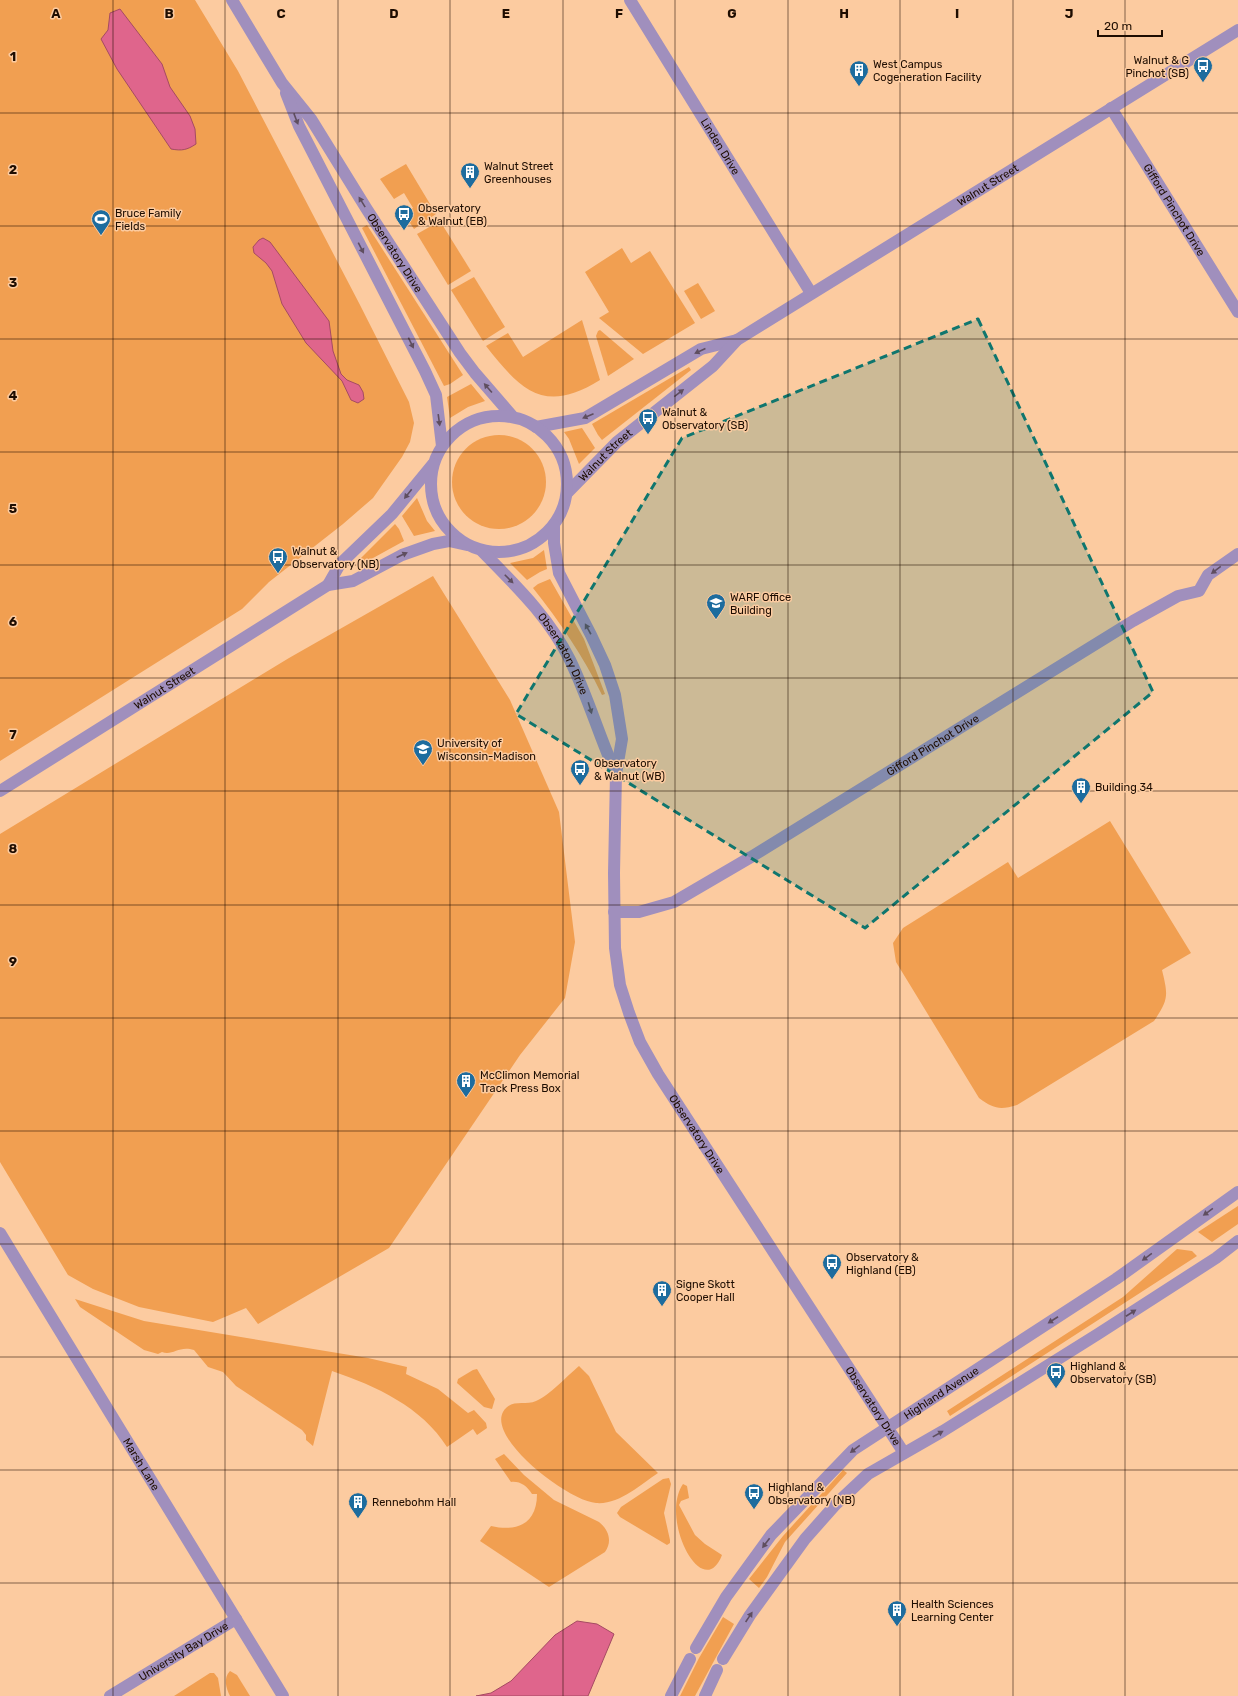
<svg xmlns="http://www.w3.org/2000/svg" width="1238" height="1696" viewBox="0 0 1238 1696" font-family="Rubik,sans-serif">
	<rect width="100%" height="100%" fill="#fccba0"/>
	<g fill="#f19f51">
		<path d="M 0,0 L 195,0 L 238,71 L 359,303 L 409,402 L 414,423 L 410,442 L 402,457 L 373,498 L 343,524 L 269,582 L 242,609 L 0,761 Z"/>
		<path d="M 406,164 L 436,214 L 414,229 L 404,214 L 413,208 L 404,193 L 394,199 L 380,179 Z"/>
		<path d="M 440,221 L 471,271 L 448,285 L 417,234 Z"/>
		<path d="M 367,225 L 463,375 L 450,384 L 444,386 L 362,228 Z"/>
		<path d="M 622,248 L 631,263 L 650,251 L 695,323 L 643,354 L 599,318 L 609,312 L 585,272 Z"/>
		<path d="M 474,277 L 505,327 L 483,341 L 451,290 Z"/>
		<path d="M 698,283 L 715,311 L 701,319 L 684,291 Z"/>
		<path d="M 582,320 L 600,380 C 545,414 522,392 486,346 L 508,333 L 523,357 Z"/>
		<path d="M 600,330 L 634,359 L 608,376 L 596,336 L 598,331 Z"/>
		<path d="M 689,367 L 691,370 L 602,440 L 598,435 L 592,424 Z"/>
		<path d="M 471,384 L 485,401 L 468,407 L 450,418 L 447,397 Z"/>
		<path d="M 582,428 L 595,448 L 579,464 L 569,439 L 564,432 Z"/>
		<circle cx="499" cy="482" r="47"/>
		<path d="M 417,498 L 427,521 L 435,531 L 414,536 L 402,516 Z"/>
		<path d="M 395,524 L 399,529 L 404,541 L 364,563 L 361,558 Z"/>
		<path d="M 544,550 L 547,569 L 540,572 L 527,580 L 510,563 L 533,558 Z"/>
		<path d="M 433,576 L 510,700 L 559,812 L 575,942 L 565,998 L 520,1055 L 389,1248 L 258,1324 L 246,1308 L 213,1322 L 139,1307 L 93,1289 L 68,1275 L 0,1162 L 0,834 L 289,658 Z"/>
		<path d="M 550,579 L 584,639 L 605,694 L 602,695 C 583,656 560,622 533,588 L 538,584 Z"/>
		<path d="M 1110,821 L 1191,953 L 1162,970 C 1168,995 1169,999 1154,1021 L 1017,1105 C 1000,1110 994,1109 979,1098 L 896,962 L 893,943 L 903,928 L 1008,862 L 1018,878 Z"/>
		<path d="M 1238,1206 L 1238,1224 L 1212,1242 L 1198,1232 Z"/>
		<path d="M 1177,1249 L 1192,1251 L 1197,1256 L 950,1416 L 947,1411 L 1123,1297 Z"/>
		<path d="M 75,1299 L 144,1321 L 368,1358 L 407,1367 L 406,1374 L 438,1389 L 468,1413 L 474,1410 L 486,1423 L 487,1428 L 477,1435 L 473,1429 L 447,1447 C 422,1407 376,1386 332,1371 L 313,1446 L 306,1440 L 306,1435 L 302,1430 L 236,1386 L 223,1372 L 208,1367 L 194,1350 C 179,1345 173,1356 162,1352 L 158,1354 L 144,1350 L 80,1307 Z"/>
		<path d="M 579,1366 L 589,1376 L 616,1432 L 658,1473 C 640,1485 619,1505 596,1503 C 570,1502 488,1440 503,1412 C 511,1398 525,1406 536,1401 C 550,1395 567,1376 579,1366 Z"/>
		<path d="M 477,1369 L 495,1399 L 492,1409 L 484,1407 L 457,1383 L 458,1379 L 473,1370 Z"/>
		<path d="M 504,1454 L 524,1475 L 554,1500 L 599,1522 C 608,1529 613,1541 605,1552 L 549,1587 L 480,1541 L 491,1526 C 517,1532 537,1524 537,1494 L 532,1494 C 527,1486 520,1481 511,1482 L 495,1459 Z"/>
		<path d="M 843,1470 L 847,1473 L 785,1542 L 767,1577 L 759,1588 L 749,1579 L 783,1536 Z"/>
		<path d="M 669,1478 L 671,1484 L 664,1513 L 670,1540 L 670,1543 L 667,1545 L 620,1517 L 617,1513 L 621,1507 L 663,1479 Z"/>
		<path d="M 683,1484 L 687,1486 L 689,1498 L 681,1501 L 679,1505 L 695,1535 L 705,1544 L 722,1555 C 703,1604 659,1519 683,1484 Z"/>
		<path d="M 723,1617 L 734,1624 L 695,1696 L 680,1696 L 699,1658 Z"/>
		<path d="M 230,1671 L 237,1675 L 250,1696 L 230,1696 C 226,1688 223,1678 230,1671 Z"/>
		<path d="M 210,1673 L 214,1673 L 218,1678 L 221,1696 L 174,1696 Z"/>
	</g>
	<g fill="#df658c" stroke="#a54b62">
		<path d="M 120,9 L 162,64 L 170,87 L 190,116 L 195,129 L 196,144 C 187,150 182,151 171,149 L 117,69 L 101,39 L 108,30 L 110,13 Z"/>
		<path d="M 263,238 L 270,242 L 329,321 L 333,351 L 341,374 L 347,380 L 359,385 L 363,392 L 364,399 L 358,403 L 351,400 L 342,381 L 306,343 L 282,304 L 272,271 L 266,263 L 254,253 L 253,247 L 259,240 Z"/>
		<path d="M 577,1621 L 597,1624 L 614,1634 L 588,1696 L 476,1696 L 491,1693 L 511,1681 L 555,1635 Z"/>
	</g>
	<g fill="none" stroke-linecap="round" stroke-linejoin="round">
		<g stroke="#a08fbd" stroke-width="12">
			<path id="s1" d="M 630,0 L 811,293"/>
			<path id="s2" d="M 1111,108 L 1238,312"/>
			<path d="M 536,427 L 585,418 L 701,349 L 737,340"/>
			<path id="s3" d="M 567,493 L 617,442 L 713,366 L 737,340 L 1238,30"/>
			<path id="s4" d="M 614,912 L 639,912 L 674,902 L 751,857 L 1133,621 L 1178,596 L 1199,591 L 1208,575 L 1238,554"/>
		</g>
		<g stroke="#a08fbd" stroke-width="12">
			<path id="s5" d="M 232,0 L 282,83 L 311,119 L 366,208 L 460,353 L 475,373 L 513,417"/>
			<path d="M 286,93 L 299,126 L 425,371 L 436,395 L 442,446"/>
			<circle cx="499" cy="484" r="68"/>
			<path id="s6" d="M 554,525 L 554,543 L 559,573 L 591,635 L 605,665 L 615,695 L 622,739 L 616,774 L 614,873 L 615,948 L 620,985 L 629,1013 L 640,1042 L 658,1074 L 904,1453"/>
			<path id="s7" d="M 482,551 C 515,585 549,617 570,660 C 588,697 599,736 616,774"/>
			<path d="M 328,585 L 340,564 L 392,514 L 433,464"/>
			<path id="s8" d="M 0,791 L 328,585 L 353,581 L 402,555 L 433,544 L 449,541 L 467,545"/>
			<path id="s9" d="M 0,1233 L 283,1696"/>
			<path id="s10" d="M 696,1648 L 726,1597 L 771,1535 L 853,1450 L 1116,1279 L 1238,1192"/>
			<path d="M 723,1659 L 750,1615 L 805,1539 L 836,1504 L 868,1474 L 943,1431 L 1098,1334 L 1216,1258 L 1238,1241"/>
			<path id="s11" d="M 110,1696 L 236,1619"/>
			<path d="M 671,1696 L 690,1659"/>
			<path d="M 705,1696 L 717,1670"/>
		</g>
	</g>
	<defs><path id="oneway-solid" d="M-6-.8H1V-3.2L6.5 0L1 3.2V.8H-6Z"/></defs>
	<g fill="#5f4e5f">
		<use href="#oneway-solid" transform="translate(296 119) rotate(69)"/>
		<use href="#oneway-solid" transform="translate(362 202) rotate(-122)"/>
		<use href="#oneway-solid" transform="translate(361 248) rotate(63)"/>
		<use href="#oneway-solid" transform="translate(411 343) rotate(64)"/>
		<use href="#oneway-solid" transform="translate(700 351) rotate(155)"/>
		<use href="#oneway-solid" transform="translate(488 388) rotate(-131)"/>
		<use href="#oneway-solid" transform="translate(679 393) rotate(-38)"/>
		<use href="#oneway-solid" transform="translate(588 416) rotate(157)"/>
		<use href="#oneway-solid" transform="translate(439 420) rotate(82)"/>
		<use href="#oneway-solid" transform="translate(408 494) rotate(128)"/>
		<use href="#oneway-solid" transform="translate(402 555) rotate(-25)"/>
		<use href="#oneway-solid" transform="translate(1216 570) rotate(143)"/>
		<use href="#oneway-solid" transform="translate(509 579) rotate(45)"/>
		<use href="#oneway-solid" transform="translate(588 629) rotate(-119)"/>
		<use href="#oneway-solid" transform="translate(590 708) rotate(73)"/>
		<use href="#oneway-solid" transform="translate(1208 1212) rotate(144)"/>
		<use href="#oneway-solid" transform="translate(1147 1257) rotate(144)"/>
		<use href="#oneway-solid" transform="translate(1131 1313) rotate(-33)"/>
		<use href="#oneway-solid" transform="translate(1053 1320) rotate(147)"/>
		<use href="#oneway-solid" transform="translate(938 1434) rotate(-29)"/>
		<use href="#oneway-solid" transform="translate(855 1449) rotate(143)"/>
		<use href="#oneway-solid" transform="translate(766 1543) rotate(127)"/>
		<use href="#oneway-solid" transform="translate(749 1617) rotate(-56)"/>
	</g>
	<path fill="#0f766e" fill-opacity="0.2" stroke="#0f766e" stroke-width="3" stroke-dasharray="8 5" stroke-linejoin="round" d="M 978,319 L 1153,692 L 865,928 L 516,714 L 682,438 Z"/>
	<path fill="none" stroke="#1e0d01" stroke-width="1" stroke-opacity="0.55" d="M 113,0 L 113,1696M 225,0 L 225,1696M 338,0 L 338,1696M 450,0 L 450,1696M 563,0 L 563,1696M 675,0 L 675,1696M 788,0 L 788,1696M 900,0 L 900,1696M 1013,0 L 1013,1696M 1125,0 L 1125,1696M 0,113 L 1238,113M 0,226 L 1238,226M 0,339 L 1238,339M 0,452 L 1238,452M 0,565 L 1238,565M 0,678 L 1238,678M 0,791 L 1238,791M 0,905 L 1238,905M 0,1018 L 1238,1018M 0,1131 L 1238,1131M 0,1244 L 1238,1244M 0,1357 L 1238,1357M 0,1470 L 1238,1470M 0,1583 L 1238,1583"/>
	<defs>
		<symbol id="bus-pin" viewBox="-11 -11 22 30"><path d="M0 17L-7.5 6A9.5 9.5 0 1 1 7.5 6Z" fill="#1d6c9e" stroke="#fccba0"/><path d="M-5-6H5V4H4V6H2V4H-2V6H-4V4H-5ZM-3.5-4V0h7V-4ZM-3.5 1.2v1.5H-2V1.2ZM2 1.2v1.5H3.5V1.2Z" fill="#fff"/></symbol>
		<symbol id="building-pin" viewBox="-11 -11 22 30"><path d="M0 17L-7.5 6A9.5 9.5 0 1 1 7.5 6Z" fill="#1d6c9e" stroke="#fccba0"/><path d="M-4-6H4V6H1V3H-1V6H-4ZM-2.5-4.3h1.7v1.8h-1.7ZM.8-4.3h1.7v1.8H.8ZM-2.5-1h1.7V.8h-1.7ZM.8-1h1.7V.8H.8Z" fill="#fff"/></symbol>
		<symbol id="stadium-pin" viewBox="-11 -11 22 30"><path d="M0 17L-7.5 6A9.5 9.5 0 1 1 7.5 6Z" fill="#1d6c9e" stroke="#fccba0"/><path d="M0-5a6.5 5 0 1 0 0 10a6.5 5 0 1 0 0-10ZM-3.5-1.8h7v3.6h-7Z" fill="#fff"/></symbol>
		<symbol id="university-pin" viewBox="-11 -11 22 30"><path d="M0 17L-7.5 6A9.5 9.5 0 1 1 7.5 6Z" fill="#1d6c9e" stroke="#fccba0"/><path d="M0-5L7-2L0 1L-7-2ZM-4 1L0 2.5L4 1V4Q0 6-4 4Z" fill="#fff"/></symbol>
	</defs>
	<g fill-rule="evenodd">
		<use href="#bus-pin" x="1192" y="55" width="22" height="30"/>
		<use href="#building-pin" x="848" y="59" width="22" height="30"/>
		<use href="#building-pin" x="459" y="161" width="22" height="30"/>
		<use href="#bus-pin" x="393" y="203" width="22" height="30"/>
		<use href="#stadium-pin" x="90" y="208" width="22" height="30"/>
		<use href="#bus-pin" x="637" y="407" width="22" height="30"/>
		<use href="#bus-pin" x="267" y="546" width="22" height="30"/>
		<use href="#university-pin" x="705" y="592" width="22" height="30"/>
		<use href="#university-pin" x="412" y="738" width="22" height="30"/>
		<use href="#bus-pin" x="569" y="758" width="22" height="30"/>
		<use href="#building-pin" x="1070" y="776" width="22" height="30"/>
		<use href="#building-pin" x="455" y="1070" width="22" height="30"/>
		<use href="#bus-pin" x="821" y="1252" width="22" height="30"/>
		<use href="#building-pin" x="651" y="1279" width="22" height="30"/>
		<use href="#bus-pin" x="1045" y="1361" width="22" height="30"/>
		<use href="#bus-pin" x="743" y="1482" width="22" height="30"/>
		<use href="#building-pin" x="347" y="1491" width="22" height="30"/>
		<use href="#building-pin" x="886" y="1599" width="22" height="30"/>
	</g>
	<g text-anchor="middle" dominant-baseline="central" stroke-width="3" stroke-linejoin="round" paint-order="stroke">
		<g font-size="11" fill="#1e0d01" stroke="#fccba0" text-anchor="start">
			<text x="1189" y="60" text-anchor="end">Walnut &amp; G<tspan x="1189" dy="13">Pinchot (SB)</tspan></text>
			<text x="873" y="64">West Campus<tspan x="873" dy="13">Cogeneration Facility</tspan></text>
			<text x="484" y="166">Walnut Street<tspan x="484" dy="13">Greenhouses</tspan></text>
			<text x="418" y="208">Observatory<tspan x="418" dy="13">&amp; Walnut (EB)</tspan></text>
			<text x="115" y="213">Bruce Family<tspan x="115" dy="13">Fields</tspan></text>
			<text x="662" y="412">Walnut &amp;<tspan x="662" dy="13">Observatory (SB)</tspan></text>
			<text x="292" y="551">Walnut &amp;<tspan x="292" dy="13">Observatory (NB)</tspan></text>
			<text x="730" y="597">WARF Office<tspan x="730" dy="13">Building</tspan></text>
			<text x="437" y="743">University of<tspan x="437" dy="13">Wisconsin-Madison</tspan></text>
			<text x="594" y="763">Observatory<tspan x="594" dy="13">&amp; Walnut (WB)</tspan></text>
			<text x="1095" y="787">Building 34</text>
			<text x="480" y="1075">McClimon Memorial<tspan x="480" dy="13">Track Press Box</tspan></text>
			<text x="846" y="1257">Observatory &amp;<tspan x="846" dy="13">Highland (EB)</tspan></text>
			<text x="676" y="1284">Signe Skott<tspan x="676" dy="13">Cooper Hall</tspan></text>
			<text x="1070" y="1366">Highland &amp;<tspan x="1070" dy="13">Observatory (SB)</tspan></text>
			<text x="768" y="1487">Highland &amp;<tspan x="768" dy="13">Observatory (NB)</tspan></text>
			<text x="372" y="1502">Rennebohm Hall</text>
			<text x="911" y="1604">Health Sciences<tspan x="911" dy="13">Learning Center</tspan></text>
		</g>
		<g font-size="11" fill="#1e0d01" stroke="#fccba0">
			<text stroke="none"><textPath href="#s1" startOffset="172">Linden Drive</textPath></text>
			<text stroke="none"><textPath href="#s3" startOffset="524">Walnut Street</textPath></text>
			<text stroke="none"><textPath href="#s2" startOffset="120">Gifford Pinchot Drive</textPath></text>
			<text stroke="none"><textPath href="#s5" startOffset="301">Observatory Drive</textPath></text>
			<text stroke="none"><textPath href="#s3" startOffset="54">Walnut Street</textPath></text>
			<text stroke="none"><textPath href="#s7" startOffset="132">Observatory Drive</textPath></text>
			<text stroke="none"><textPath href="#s8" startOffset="194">Walnut Street</textPath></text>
			<text stroke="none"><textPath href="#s4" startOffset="364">Gifford Pinchot Drive</textPath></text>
			<text stroke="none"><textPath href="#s6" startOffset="643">Observatory Drive</textPath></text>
			<text stroke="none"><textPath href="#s10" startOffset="359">Highland Avenue</textPath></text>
			<text stroke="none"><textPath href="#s6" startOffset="967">Observatory Drive</textPath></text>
			<text stroke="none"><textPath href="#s9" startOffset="271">Marsh Lane</textPath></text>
			<text stroke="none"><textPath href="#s11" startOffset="86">University Bay Drive</textPath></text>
		</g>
	</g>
	<g font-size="13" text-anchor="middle" font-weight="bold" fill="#1e0d01" stroke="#fccba0" stroke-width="3" stroke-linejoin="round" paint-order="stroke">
		<text x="56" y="18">A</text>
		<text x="169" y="18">B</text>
		<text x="281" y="18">C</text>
		<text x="394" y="18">D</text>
		<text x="506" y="18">E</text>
		<text x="619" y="18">F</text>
		<text x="732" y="18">G</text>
		<text x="844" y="18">H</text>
		<text x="957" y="18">I</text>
		<text x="1069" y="18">J</text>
		<text x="13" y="61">1</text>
		<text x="13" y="174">2</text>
		<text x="13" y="287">3</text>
		<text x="13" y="400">4</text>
		<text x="13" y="513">5</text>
		<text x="13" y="626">6</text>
		<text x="13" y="739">7</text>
		<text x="13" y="853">8</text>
		<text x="13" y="966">9</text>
	</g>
	<path d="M1098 30v6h64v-6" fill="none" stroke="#1e0d01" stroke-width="2"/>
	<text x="1104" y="30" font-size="12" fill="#1e0d01" stroke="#fccba0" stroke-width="3" paint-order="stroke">20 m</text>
</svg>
